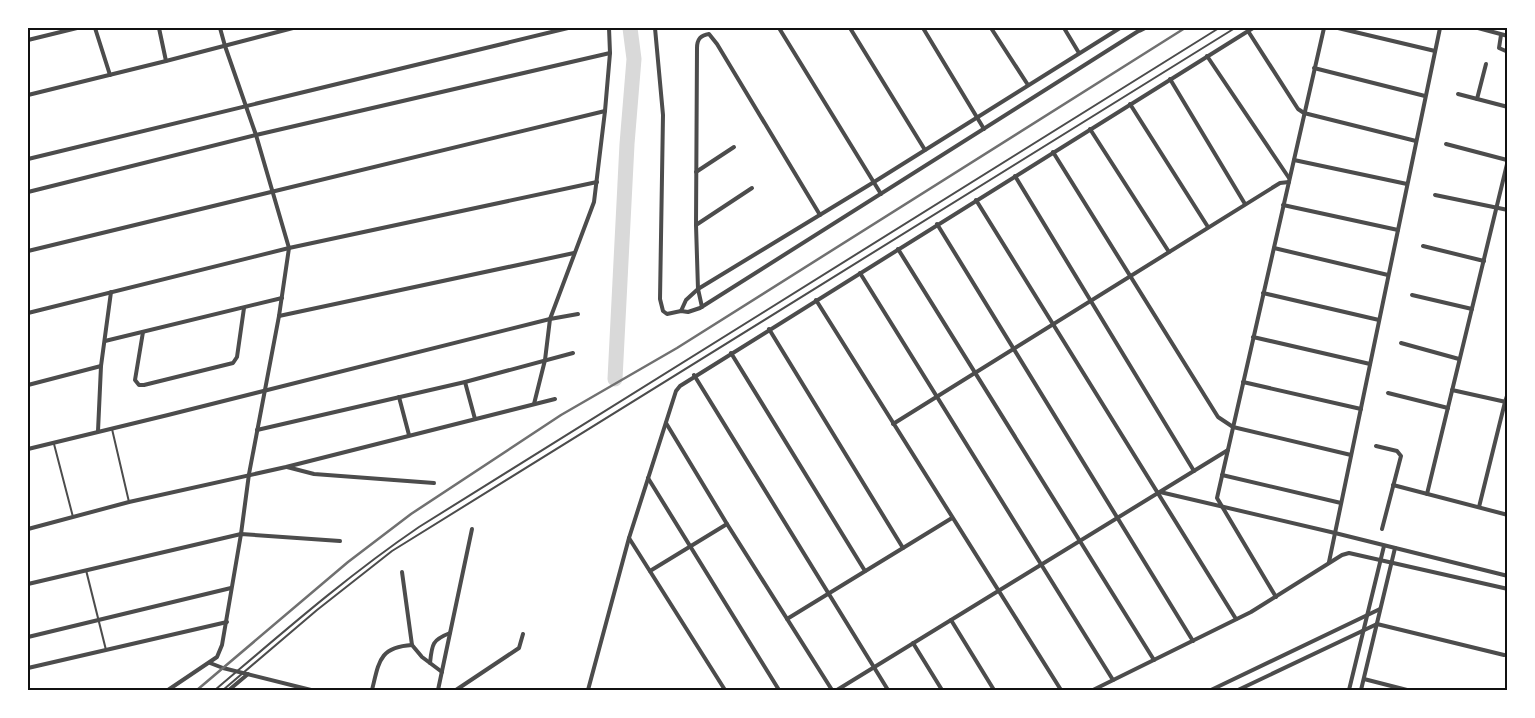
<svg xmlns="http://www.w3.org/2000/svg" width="1535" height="718" viewBox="0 0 1535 718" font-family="'Public Sans',sans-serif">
	<rect width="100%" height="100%" fill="#fff"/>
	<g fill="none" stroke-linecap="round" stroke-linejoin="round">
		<path stroke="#d9d9d9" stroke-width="15" d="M 615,379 L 627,144 L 634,59 L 630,28"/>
		<g stroke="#4c4c4c" stroke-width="2">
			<path d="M 112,429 L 129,502"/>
			<path d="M 54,444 L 73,517"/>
			<path d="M 86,570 L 106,650"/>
			<path d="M 215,690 C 281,634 347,576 419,527 L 1219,28"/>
			<path d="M 223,690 L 317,610 L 392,551 L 1235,28"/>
		</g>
		<g stroke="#4c4c4c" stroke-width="4">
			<path d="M 95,28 L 110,75"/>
			<path d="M 159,28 L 166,61"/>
			<path d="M 655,28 L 663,115 L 660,299 L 663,311 L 667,314 L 681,311 L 688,312 L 700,308 L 1140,30"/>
			<path d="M 779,28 L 881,194"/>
			<path d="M 850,28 L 925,150"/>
			<path d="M 923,28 L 984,129"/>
			<path d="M 991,28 L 1028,85"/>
			<path d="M 1064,28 L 1079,53"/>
			<path d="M 1338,28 L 1435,51"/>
			<path d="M 1478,28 L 1508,36"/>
			<path d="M 1248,31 L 1298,109 L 1304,113 L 1416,141"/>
			<path d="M 1501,35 L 1499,48 L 1508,52"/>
			<path d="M 28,40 L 77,28"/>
			<path d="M 1207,56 L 1289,178"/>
			<path d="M 1314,68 L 1425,96"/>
			<path d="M 1170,79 L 1245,204"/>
			<path d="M 1458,94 L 1508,107"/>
			<path d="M 28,95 L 166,61 L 293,28"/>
			<path d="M 1477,99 L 1486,64"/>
			<path d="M 1130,104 L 1208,227"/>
			<path d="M 1090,129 L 1169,252"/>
			<path d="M 1446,144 L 1507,160"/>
			<path d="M 1053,152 L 1218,417 L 1233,427 L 1351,455"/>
			<path d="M 28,159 L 568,28"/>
			<path d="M 1294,160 L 1407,184"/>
			<path d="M 696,172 L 734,147"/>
			<path d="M 1015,176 L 1194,471"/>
			<path d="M 28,192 L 256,135 L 610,53"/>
			<path d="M 1435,195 L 1508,210"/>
			<path d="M 976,200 L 1236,619"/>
			<path d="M 1283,205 L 1398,230"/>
			<path d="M 937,224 L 1193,641"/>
			<path d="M 696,225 L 752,188"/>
			<path d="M 1423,246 L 1484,261"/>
			<path d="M 1274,248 L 1388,275"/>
			<path d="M 898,249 L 1154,660"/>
			<path d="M 28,251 L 605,111"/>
			<path d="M 860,273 L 1113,680"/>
			<path d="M 1263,293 L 1379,320"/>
			<path d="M 1412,295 L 1472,309"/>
			<path d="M 816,300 L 1061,690"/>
			<path d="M 702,307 L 698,289 L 696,225 L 697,48 C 697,39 701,35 709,34 L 717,44 L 820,215"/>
			<path d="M 681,311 L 686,300 L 698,289 L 874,182 L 1120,28"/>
			<path d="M 28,313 L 289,248 L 597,182"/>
			<path d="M 279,316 L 574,253"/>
			<path d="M 769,329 L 903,548"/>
			<path d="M 143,332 L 135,380 L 139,385 L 144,385 L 233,363 L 237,357 L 244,308"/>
			<path d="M 1253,337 L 1370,364"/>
			<path d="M 105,341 L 282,298"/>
			<path d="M 1401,343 L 1459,359"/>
			<path d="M 731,353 L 865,571"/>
			<path d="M 694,375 L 888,690"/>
			<path d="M 465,382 L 475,419"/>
			<path d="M 1243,382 L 1361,409"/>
			<path d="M 28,385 L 101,366"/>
			<path d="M 1452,390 L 1506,402"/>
			<path d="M 1388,393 L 1448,408"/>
			<path d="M 1508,393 L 1505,402 L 1508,405"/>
			<path d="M 399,397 L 409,435"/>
			<path d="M 534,404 L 545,360 L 550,319 L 594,202 L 605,111 L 610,53 L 609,28"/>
			<path d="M 666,423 L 727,524 L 832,690"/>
			<path d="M 893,424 L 1280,183 L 1289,182"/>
			<path d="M 257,430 L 465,382 L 573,353"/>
			<path d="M 98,431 L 101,366 L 111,292"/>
			<path d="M 1376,446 L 1397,451 L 1401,456 L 1382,529"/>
			<path d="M 28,449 L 168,415 L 550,319 L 578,314"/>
			<path d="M 287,467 L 314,474 L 434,483"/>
			<path d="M 1222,475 L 1341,503"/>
			<path d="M 648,478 L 779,690"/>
			<path d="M 1393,485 L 1508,515"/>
			<path d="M 1160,492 L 1335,533 L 1508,576"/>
			<path d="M 1427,494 L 1508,160"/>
			<path d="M 1479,507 L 1505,402"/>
			<path d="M 28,529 L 129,502 L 286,467 L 555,399"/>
			<path d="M 629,538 L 725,690"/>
			<path d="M 1329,562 L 1440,28"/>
			<path d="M 650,571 L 727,524"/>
			<path d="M 402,572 L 412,645 L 422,657 L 442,672"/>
			<path d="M 28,584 L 241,534 L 340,541"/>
			<path d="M 1276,597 L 1217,498 L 1324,28"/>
			<path d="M 787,619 L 952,518"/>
			<path d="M 951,620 L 994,690"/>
			<path d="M 28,637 L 231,588"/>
			<path d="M 913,643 L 942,690"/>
			<path d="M 210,663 L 223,668 L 311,690"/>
			<path d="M 430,663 C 432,644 432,640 450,633"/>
			<path d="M 28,668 L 227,622"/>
			<path d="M 1364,679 L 1407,690"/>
			<path d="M 168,690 L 217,657 L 222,645 L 241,534 L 249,474 L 279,316 L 289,248 L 256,135 L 225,46 L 220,28"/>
			<path d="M 229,690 L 248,674"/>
			<path d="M 372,690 C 379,662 379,647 412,645"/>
			<path d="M 438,690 L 472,529"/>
			<path d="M 456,690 L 519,648 L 523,634"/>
			<path d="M 588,690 L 629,538 L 676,391 L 680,386 L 1253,28"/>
			<path d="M 837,690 L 1228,450"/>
			<path d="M 1093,690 L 1251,612 L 1342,555 L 1349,553 L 1508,589"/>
			<path d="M 1211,690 L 1380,609"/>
			<path d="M 1238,690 L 1377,624 L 1504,655"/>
			<path d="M 1349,690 L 1384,546"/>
			<path d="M 1361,690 L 1395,548"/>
		</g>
		<path stroke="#4c4c4c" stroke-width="5" d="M 1139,28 L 1140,30 L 1144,28"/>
		<path stroke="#707070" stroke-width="2.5" d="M 197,690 L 348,562 L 411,514 L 561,415 L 677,348 L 1185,28"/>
	</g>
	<rect width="1535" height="718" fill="none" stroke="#ffffff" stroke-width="58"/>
	<rect x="29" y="29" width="1477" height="660" fill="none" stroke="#111" stroke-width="2"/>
</svg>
